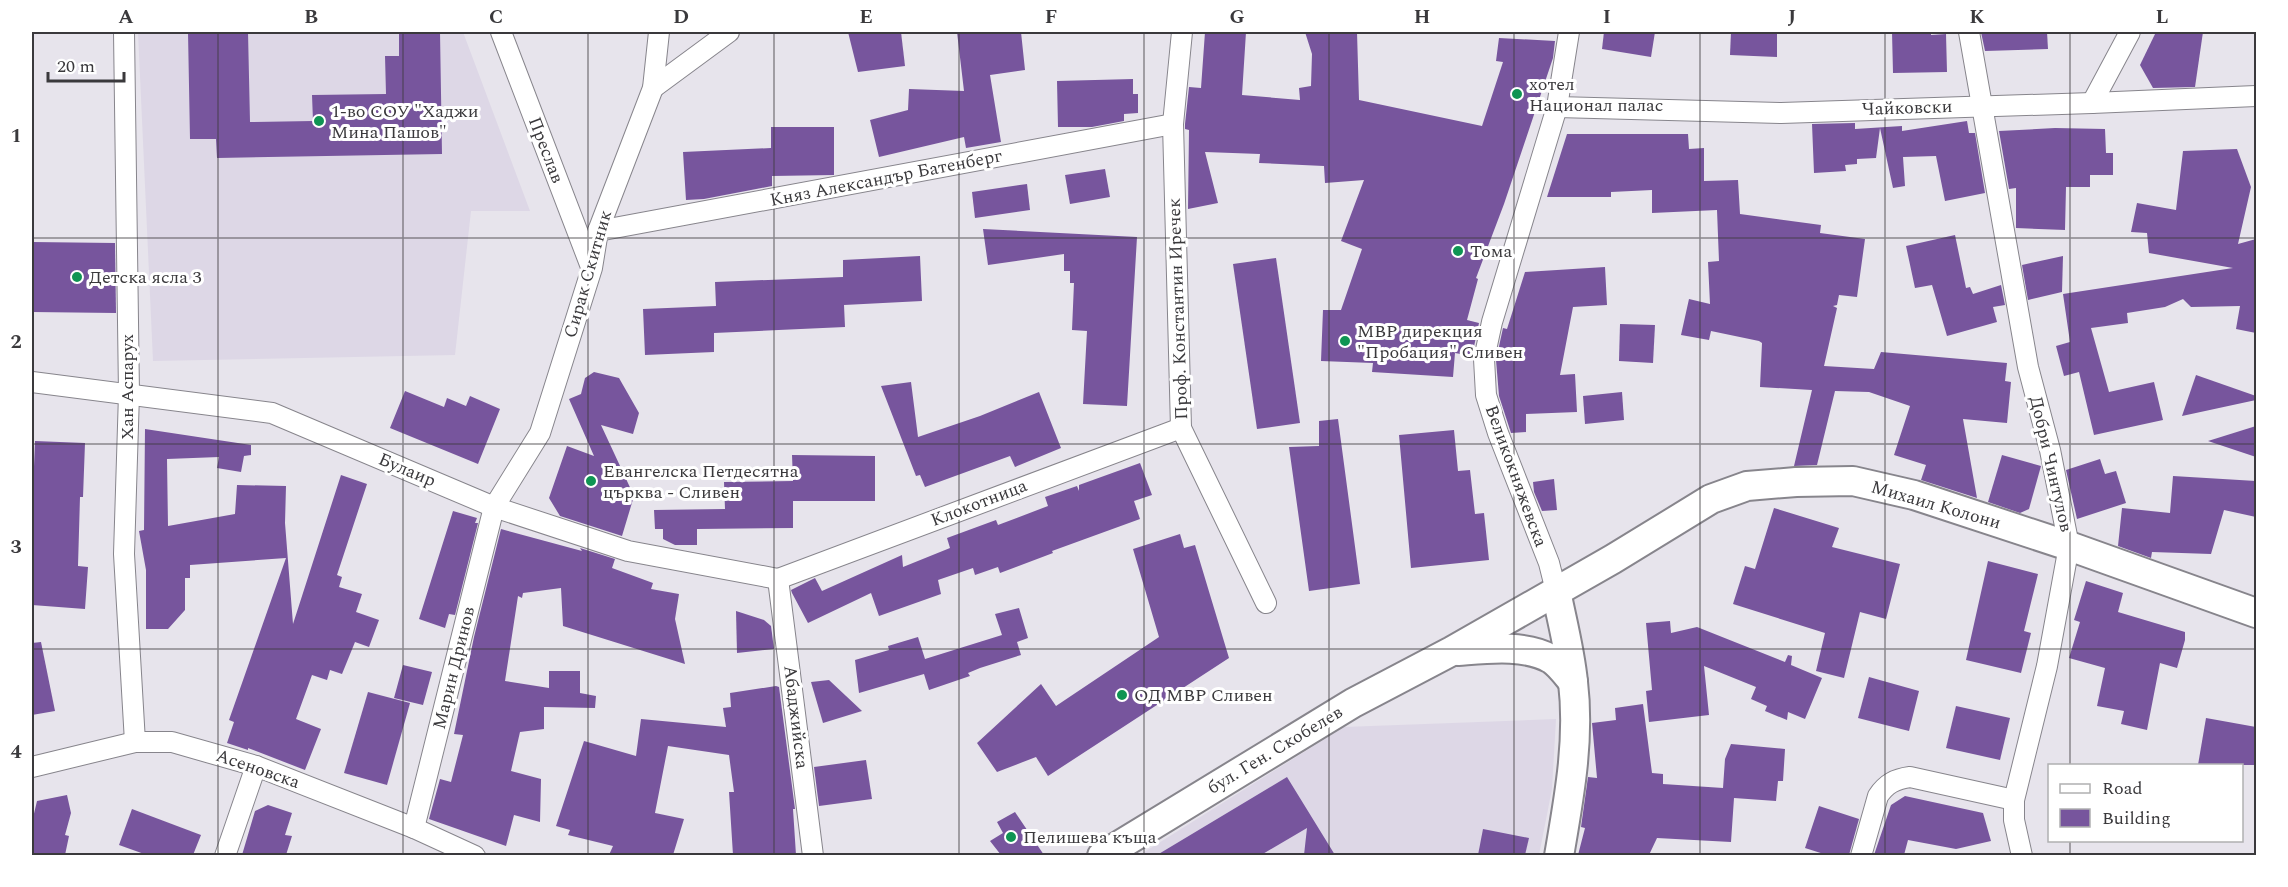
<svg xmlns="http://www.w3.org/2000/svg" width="2288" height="887" viewBox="0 0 2288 887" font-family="Spectral,serif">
	<rect width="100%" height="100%" fill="#e7e4ec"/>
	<g fill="#ddd7e6">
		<path d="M 138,32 L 463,32 L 530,211 L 471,211 L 455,355 L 153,361 Z"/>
		<path d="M 1556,719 L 1552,789 L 1539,855 L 1138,856 L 1344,727 Z"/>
	</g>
	<g fill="#77559d">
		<path d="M 188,32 L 248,32 L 250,122 L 313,121 L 312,95 L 386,94 L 385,56 L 399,56 L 399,32 L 440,32 L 442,154 L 217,158 L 216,139 L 190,139 Z"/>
		<path d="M 848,32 L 901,32 L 905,66 L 858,72 Z"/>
		<path d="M 957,32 L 1021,32 L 1025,70 L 990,75 L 1001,142 L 966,148 L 964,137 L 879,157 L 870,120 L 908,110 L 909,89 L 964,91 Z"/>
		<path d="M 1205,32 L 1246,32 L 1242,95 L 1300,100 L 1299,88 L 1311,86 L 1312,54 L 1305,32 L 1357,32 L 1359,100 L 1482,126 L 1503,62 L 1496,61 L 1499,38 L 1555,41 L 1553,58 L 1504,204 L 1476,278 L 1478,279 L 1467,320 L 1479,323 L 1472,356 L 1455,353 L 1453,377 L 1372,372 L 1373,363 L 1321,361 L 1323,310 L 1341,310 L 1362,249 L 1341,241 L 1364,180 L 1325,183 L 1324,166 L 1259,163 L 1260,154 L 1205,152 L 1218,203 L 1188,209 L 1189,130 L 1185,129 L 1185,124 L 1189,87 L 1201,88 Z"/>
		<path d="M 1604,32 L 1655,32 L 1651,57 L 1602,49 Z"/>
		<path d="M 1731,32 L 1777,32 L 1777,57 L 1730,55 Z"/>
		<path d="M 1892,32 L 1931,32 L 1931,35 L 1946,34 L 1947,72 L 1893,73 Z"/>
		<path d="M 1981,32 L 2047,32 L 2048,49 L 1985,51 Z"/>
		<path d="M 2156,32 L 2203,32 L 2195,87 L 2153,88 L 2140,65 Z"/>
		<path d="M 1133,79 L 1133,94 L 1138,94 L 1138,113 L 1124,114 L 1124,121 L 1092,127 L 1058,127 L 1057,81 Z"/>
		<path d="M 1967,121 L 1969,133 L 1975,133 L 1985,193 L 1945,201 L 1936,156 L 1903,157 L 1905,186 L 1893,188 L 1880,128 L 1876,158 L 1857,159 L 1857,164 L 1845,165 L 1846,171 L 1814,173 L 1812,124 L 1855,123 L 1855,129 L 1902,126 L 1902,131 Z"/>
		<path d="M 771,127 L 834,127 L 834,175 L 772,176 L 772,186 L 704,199 L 686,200 L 683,152 L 771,148 Z"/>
		<path d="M 2055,128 L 2105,129 L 2106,153 L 2113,153 L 2113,175 L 2090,175 L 2090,187 L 2066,187 L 2065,230 L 2016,228 L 2016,188 L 2009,189 L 1999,131 Z"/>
		<path d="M 1567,134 L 1688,134 L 1689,149 L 1704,148 L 1704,181 L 1738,180 L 1740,214 L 1821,225 L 1820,233 L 1865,239 L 1857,297 L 1839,295 L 1837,305 L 1833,306 L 1837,308 L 1824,366 L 1874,369 L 1881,352 L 2007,363 L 2005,381 L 2011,382 L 2007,423 L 1963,419 L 1977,498 L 1921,480 L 1926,465 L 1894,455 L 1910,406 L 1869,392 L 1835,391 L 1817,465 L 1794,466 L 1812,390 L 1760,387 L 1762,343 L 1759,341 L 1711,331 L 1709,340 L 1681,335 L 1689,299 L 1710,304 L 1708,262 L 1719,261 L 1717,210 L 1652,213 L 1652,190 L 1611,192 L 1611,197 L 1547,197 Z"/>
		<path d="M 2237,149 L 2251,187 L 2238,244 L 2256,239 L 2256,333 L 2236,329 L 2240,306 L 2191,307 L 2183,299 L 2165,307 L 2127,313 L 2128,323 L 2091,328 L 2109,392 L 2154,382 L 2163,420 L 2094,435 L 2079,372 L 2064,376 L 2056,346 L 2070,342 L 2063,294 L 2233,268 L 2149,253 L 2147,233 L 2131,232 L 2137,203 L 2176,210 L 2183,151 Z"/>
		<path d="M 1105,169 L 1110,197 L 1070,204 L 1065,175 Z"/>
		<path d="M 1027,184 L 1030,210 L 975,218 L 972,192 Z"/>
		<path d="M 983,229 L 1137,237 L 1127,406 L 1083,404 L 1087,331 L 1072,330 L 1074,283 L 1070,283 L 1070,271 L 1064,271 L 1064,254 L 988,265 Z"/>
		<path d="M 1955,235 L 1966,288 L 1970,287 L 1973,294 L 2001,285 L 2005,305 L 1993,307 L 1997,322 L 1947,336 L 1932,285 L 1915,288 L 1906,246 Z"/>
		<path d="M 32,242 L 115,243 L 116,313 L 32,312 Z"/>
		<path d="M 920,256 L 922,301 L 844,305 L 845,327 L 714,333 L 714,352 L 645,355 L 643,309 L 716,306 L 715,282 L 843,277 L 843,260 Z"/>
		<path d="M 2063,256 L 2062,292 L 2028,300 L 2022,265 Z"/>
		<path d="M 1276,258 L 1300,423 L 1257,429 L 1233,264 Z"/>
		<path d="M 1605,267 L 1607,305 L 1573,307 L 1560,375 L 1575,374 L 1577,412 L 1526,414 L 1526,432 L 1511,433 L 1499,396 L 1496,360 L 1503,328 L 1507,329 L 1525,272 Z"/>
		<path d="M 1620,324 L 1655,325 L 1653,363 L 1619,361 Z"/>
		<path d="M 594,372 L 619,378 L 639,413 L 633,434 L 601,425 L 634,496 L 622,536 L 560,516 L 549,498 L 567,446 L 594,456 L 569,399 L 581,394 L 585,378 Z"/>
		<path d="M 2196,375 L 2256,396 L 2256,400 L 2182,416 Z"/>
		<path d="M 911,382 L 918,437 L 980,416 L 1039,392 L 1061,448 L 1015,467 L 1010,456 L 925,487 L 920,475 L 916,476 L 881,386 Z"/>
		<path d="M 405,391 L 444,407 L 447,398 L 466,406 L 470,396 L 500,409 L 478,464 L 390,428 Z"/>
		<path d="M 1622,392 L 1624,420 L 1585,424 L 1583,396 Z"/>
		<path d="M 1338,419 L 1360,584 L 1309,591 L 1289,447 L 1319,446 L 1319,421 Z"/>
		<path d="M 2256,426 L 2256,457 L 2208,441 Z"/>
		<path d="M 145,429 L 251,445 L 251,455 L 244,456 L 241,472 L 217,468 L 219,457 L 167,459 L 168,526 L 235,514 L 237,485 L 286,486 L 285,523 L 293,624 L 341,475 L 367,484 L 337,575 L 342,577 L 339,587 L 362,594 L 356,612 L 379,620 L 369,647 L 355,642 L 342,674 L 330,670 L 327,680 L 312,675 L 296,719 L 321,729 L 305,770 L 248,748 L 248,750 L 227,743 L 234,722 L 229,720 L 286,558 L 190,565 L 190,578 L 185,578 L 185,610 L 168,629 L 146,629 L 146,570 L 139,531 L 144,530 Z"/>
		<path d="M 1454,430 L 1458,471 L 1470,470 L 1475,514 L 1484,513 L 1489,560 L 1411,568 L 1399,435 Z"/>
		<path d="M 35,441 L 85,443 L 83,497 L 80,497 L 78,566 L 88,567 L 85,609 L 32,605 L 32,517 Z"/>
		<path d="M 792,455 L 875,456 L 875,501 L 793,501 L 793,528 L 697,529 L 697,545 L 675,545 L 663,539 L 663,529 L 655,529 L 654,510 L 725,509 L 724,482 L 793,481 Z"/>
		<path d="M 2002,455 L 2041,466 L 2029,509 L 2020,513 L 1988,502 Z"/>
		<path d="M 2100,459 L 2105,474 L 2116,471 L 2126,503 L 2077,519 L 2066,470 Z"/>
		<path d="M 1140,463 L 1152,495 L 1134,501 L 1140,519 L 1052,551 L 1053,553 L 1000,573 L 998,567 L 975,575 L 973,568 L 938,580 L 941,594 L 879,616 L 871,593 L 808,623 L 792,593 L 791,590 L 815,578 L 822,591 L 902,555 L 903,567 L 950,548 L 947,538 L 996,520 L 998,525 L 1048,506 L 1045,497 L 1077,486 L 1079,491 L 1079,485 Z"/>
		<path d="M 2173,476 L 2256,481 L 2256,517 L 2224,510 L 2211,554 L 2152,552 L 2151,558 L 2118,546 L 2122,508 L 2170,513 Z"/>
		<path d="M 1554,479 L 1557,510 L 1542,511 L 1534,492 L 1533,482 Z"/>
		<path d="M 1774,508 L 1839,528 L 1832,547 L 1900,564 L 1886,619 L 1860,612 L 1844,678 L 1816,671 L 1825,633 L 1733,604 L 1745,566 L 1755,569 Z"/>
		<path d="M 453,511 L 477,518 L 475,523 L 478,523 L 455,615 L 449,614 L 445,628 L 419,619 Z"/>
		<path d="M 501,529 L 582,551 L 580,548 L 615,559 L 612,568 L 653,583 L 651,589 L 679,594 L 675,619 L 685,664 L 563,626 L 561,588 L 523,593 L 522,598 L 518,596 L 505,681 L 549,688 L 549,671 L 580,671 L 580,693 L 596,696 L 595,708 L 544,707 L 544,729 L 520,732 L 511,771 L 541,779 L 540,822 L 514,815 L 506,846 L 429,819 L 440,779 L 451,782 L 463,735 L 454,734 L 474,637 Z"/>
		<path d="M 1180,534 L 1184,548 L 1195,545 L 1229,658 L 1048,776 L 1036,757 L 997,772 L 977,743 L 1041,684 L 1056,706 L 1159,637 L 1133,549 Z"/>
		<path d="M 1988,561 L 2038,574 L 2024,631 L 2031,633 L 2021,673 L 1966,660 Z"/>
		<path d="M 2086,581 L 2123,593 L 2118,612 L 2185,632 L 2185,640 L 2177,668 L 2160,663 L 2147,730 L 2121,724 L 2124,711 L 2097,706 L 2105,668 L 2069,658 L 2080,622 L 2074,620 Z"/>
		<path d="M 1019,608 L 1028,638 L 1017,642 L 1021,655 L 980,668 L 968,673 L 970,676 L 929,690 L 924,674 L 859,693 L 855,660 L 889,650 L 888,646 L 918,637 L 925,659 L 1002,635 L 995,614 Z"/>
		<path d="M 736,611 L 764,620 L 771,626 L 774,649 L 737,653 Z"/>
		<path d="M 1670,621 L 1671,633 L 1697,627 L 1785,662 L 1788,655 L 1792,656 L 1791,665 L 1822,678 L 1805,719 L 1788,712 L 1787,720 L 1765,711 L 1767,706 L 1751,699 L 1756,687 L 1704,666 L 1709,715 L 1649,722 L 1646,691 L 1652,690 L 1646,623 Z"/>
		<path d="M 41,642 L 55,711 L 32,715 L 32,643 Z"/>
		<path d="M 403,665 L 432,672 L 423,705 L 394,698 Z"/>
		<path d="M 1869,677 L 1919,691 L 1909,731 L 1858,718 Z"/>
		<path d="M 829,680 L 862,711 L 823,723 L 811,682 Z"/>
		<path d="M 776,686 L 779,687 L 795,809 L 793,809 L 796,855 L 733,855 L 729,792 L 734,792 L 729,755 L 668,746 L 655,813 L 684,819 L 673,855 L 609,855 L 613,846 L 568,835 L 570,830 L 556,826 L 584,741 L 636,756 L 641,719 L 726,727 L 723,708 L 731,707 L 730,693 Z"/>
		<path d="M 368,692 L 410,703 L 387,785 L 344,773 Z"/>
		<path d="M 1643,704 L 1652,773 L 1663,774 L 1663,784 L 1723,788 L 1725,759 L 1731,744 L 1785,749 L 1783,781 L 1778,781 L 1776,801 L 1734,798 L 1731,842 L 1657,838 L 1649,855 L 1578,855 L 1585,828 L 1581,827 L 1588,777 L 1597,778 L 1592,723 L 1616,720 L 1615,708 Z"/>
		<path d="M 1956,706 L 2010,718 L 2000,760 L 1946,748 Z"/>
		<path d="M 2206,718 L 2256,727 L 2256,765 L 2198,765 Z"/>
		<path d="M 866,760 L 872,799 L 819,806 L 814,767 Z"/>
		<path d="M 1287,777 L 1335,855 L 1304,855 L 1307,828 L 1261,855 L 1157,855 Z"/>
		<path d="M 67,795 L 71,813 L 65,835 L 69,836 L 65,855 L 32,855 L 32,822 L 37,801 Z"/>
		<path d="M 1905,796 L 1983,813 L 1991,841 L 1956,849 L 1908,840 L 1904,855 L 1874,855 L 1891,805 Z"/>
		<path d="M 268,805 L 292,813 L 285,835 L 292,836 L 286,855 L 242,855 L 255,811 Z"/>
		<path d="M 1819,806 L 1859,819 L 1849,855 L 1827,855 L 1805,848 Z"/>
		<path d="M 132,809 L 201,835 L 193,855 L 147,855 L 119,845 Z"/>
		<path d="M 1015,812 L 1044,855 L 1001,855 L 990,841 L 1003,833 L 997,822 Z"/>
		<path d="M 1483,829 L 1529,838 L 1525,855 L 1478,855 Z"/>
	</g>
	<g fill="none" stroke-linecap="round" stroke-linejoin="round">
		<defs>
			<g id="street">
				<path d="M 124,32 L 129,394 L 124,554 L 135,742"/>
				<path d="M 501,32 L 591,267"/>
				<path d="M 1182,32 L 1173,124 L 1181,428 L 1266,603"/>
				<path d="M 1969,32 L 2028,367 L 2050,450 L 2069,546 L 2047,666 L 2014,800 L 2014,820 L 2022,856"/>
				<path d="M 653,88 L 729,32"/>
				<path d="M 2092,103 L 2130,32"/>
				<path d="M 1557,107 L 1781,113 L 2092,103 L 2256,96"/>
				<path d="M 598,231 L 1173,124"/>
				<path d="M 32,382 L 272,413 L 494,507 L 628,551 L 778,579"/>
				<path d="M 778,579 L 1181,428"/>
				<path d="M 778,579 L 813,856"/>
				<path d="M 1556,591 L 1549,563 L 1498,433 L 1486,395 L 1484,359 L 1492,322 L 1557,107 L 1569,32"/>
				<path d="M 32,767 L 135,742 L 172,742 L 256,766 L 414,828 L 475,856"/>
				<path d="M 414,828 L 494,507 L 540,433 L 592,268 L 598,231 L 653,88 L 659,32"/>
				<path d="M 225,856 L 256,766"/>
				<path d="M 1861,856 L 1878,796 C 1886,784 1895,779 1910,777 L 2014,800"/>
			</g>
			<g id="secondary">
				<path d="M 1556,591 C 1562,621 1570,651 1573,682 C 1580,740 1569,798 1559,856"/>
				<path d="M 1458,651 C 1486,649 1525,644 1551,659 C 1559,664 1567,675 1573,682"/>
				<path d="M 1102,856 L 1353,703 L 1452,651 L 1613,559 L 1711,499 L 1747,486 L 1796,482 L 1853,481 L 1914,495 L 2069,546 L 2256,613"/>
			</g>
		</defs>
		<use href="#street" stroke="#87858c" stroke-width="22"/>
		<use href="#secondary" stroke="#87858c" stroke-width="32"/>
		<use href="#street" stroke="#fff" stroke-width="20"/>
		<use href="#secondary" stroke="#fff" stroke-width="28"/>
	</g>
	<path fill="none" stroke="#3a393c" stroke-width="1.5" stroke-opacity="0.55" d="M 218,32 L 218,856M 403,32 L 403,856M 588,32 L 588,856M 774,32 L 774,856M 959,32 L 959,856M 1144,32 L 1144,856M 1329,32 L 1329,856M 1514,32 L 1514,856M 1700,32 L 1700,856M 1885,32 L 1885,856M 2070,32 L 2070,766M 32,238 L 2256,238M 32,444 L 2256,444M 32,649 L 2256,649M 2070,840 L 2070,856"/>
	<g fill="#0f9453" stroke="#fff" stroke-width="2">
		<circle cx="1517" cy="94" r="6"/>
		<circle cx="319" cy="121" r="6"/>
		<circle cx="1458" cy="251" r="6"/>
		<circle cx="77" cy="277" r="6"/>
		<circle cx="1345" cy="341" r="6"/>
		<circle cx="591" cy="481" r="6"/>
		<circle cx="1122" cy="695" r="6"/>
		<circle cx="1011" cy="837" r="6"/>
	</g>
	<g text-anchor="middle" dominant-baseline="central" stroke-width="6" stroke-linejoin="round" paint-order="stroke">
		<g font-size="18" fill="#3a393c" stroke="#fff" text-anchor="start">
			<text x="1529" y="84">хотел<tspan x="1529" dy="21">Национал палас</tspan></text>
			<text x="331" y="111">1-во СОУ "Хаджи<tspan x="331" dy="21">Мина Пашов"</tspan></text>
			<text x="1470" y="251">Тома</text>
			<text x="89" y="277">Детска ясла 3</text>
			<text x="1357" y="331">МВР дирекция<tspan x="1357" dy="21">"Пробация" Сливен</tspan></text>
			<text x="603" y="471">Евангелска Петдесятна<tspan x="603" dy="21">църква - Сливен</tspan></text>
			<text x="1134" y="695">ОД МВР Сливен</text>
			<text x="1023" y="837">Пелишева къща</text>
		</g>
		<g font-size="18" fill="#3a393c" stroke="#fff">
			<text transform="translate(1907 108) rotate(-2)">Чайковски</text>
			<text transform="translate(546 150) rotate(69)">Преслав</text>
			<text transform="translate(886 178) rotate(-11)">Княз Александър Батенберг</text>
			<text transform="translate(588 274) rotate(-74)">Сирак Скитник</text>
			<text transform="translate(1178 309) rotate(-92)">Проф. Константин Иречек</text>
			<text transform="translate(127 387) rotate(-90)">Хан Аспарух</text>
			<text transform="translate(2051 464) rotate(77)">Добри Чинтулов</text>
			<text transform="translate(407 470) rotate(23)">Булаир</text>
			<text transform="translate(1516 476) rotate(70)">Великокняжевска</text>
			<text transform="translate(979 503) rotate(-21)">Клокотница</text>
			<text transform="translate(1936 505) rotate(16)">Михаил Колони</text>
			<text transform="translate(454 668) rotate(-76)">Марин Дринов</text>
			<text transform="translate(796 717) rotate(83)">Абаджийска</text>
			<text transform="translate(1275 750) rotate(-31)">бул. Ген. Скобелев</text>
			<text transform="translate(258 769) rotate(19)">Асеновска</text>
		</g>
	</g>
	<rect width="2288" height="887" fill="none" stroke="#ffffff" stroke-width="66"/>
	<rect x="2048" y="764" width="195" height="78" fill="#ffffff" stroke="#b0b0b1" stroke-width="1.5"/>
	<rect x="2060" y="784" width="30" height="9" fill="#ffffff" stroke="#b0b0b1" stroke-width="1.5"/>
	<text x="2102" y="794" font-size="18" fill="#3a393c">Road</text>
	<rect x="2060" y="809" width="30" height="18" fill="#77559d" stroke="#b0b0b1" stroke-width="1.5"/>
	<text x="2102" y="824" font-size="18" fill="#3a393c">Building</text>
	<path d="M48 72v9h76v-9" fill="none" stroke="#3a393c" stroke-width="3"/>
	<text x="57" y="72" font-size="18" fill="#3a393c" stroke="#ffffff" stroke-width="4.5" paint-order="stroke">20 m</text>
	<rect x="33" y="33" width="2222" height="821" fill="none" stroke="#3a393c" stroke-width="2"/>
	<g font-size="20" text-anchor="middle" font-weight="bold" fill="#3a393c">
		<text x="126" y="23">A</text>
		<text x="311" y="23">B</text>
		<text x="496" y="23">C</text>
		<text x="681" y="23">D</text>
		<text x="866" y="23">E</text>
		<text x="1051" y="23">F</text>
		<text x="1237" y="23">G</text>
		<text x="1422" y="23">H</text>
		<text x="1607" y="23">I</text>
		<text x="1792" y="23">J</text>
		<text x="1977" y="23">K</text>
		<text x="2162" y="23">L</text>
		<text x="16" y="142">1</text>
		<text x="16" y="348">2</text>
		<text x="16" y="553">3</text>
		<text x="16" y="758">4</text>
	</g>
</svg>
